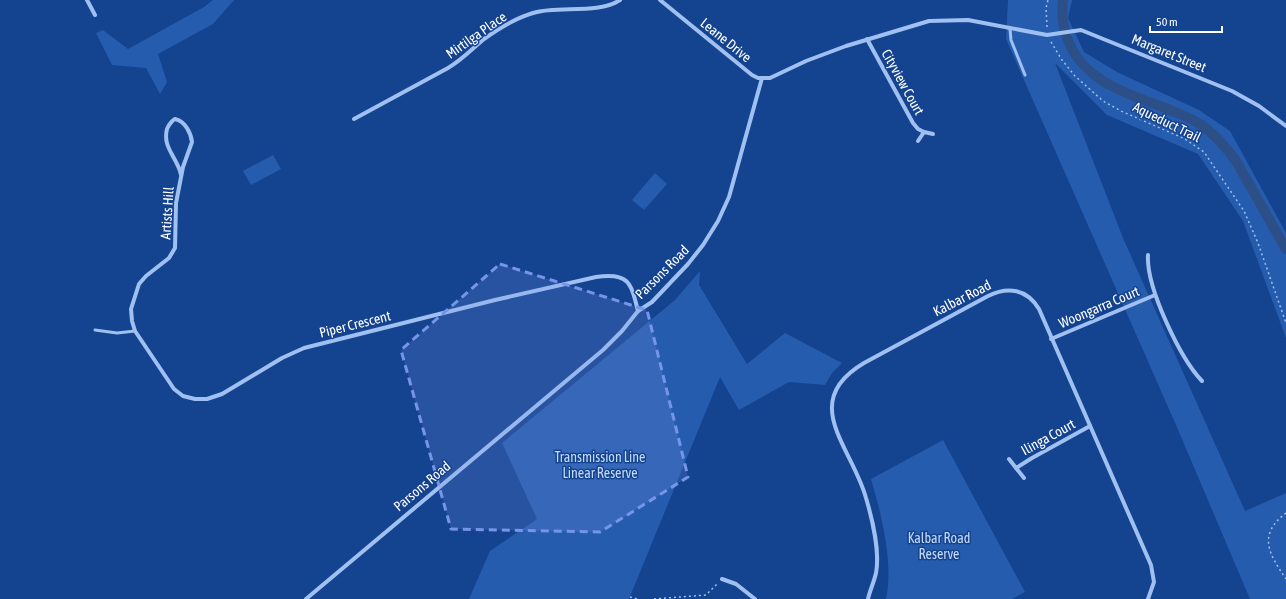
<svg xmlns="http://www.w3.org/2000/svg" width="1286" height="599" viewBox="0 0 1286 599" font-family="'Asap Condensed',sans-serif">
	<rect width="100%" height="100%" fill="#14438f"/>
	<g fill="#265cae">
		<path d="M 213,0 L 234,0 L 213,24 L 158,54 L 167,82 L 160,94 L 146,68 L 112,65 L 96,33 L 103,30 L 128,49 L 204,7 Z"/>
		<path d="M 1008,0 L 1072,0 L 1068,18 L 1084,52 L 1117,72 L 1199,110 L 1230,131 L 1286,233 L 1286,338 L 1243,221 L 1198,154 L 1107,115 L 1055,63 L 1123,238 L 1245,511 L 1286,493 L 1286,599 L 1250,599 L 1176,425 L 1006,39 Z"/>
		<path d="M 273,155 L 281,169 L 251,185 L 243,171 Z"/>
		<path d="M 655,173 L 667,184 L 644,210 L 632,200 Z"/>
		<path d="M 700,271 L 699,285 L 747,364 L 785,333 L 842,363 L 832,373 L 825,385 L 789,382 L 739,410 L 720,377 L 629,599 L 469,599 L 490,551 L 537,519 L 502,443 L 675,300 Z"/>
		<path d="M 943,440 L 1025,592 L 1012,599 L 886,599 C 894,564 881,513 871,479 Z"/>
	</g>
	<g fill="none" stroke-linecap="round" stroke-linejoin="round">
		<path stroke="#2c4f87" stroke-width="10" d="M 1063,0 C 1061,16 1063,30 1070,45 C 1094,95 1156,98 1200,124 C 1215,134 1226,147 1236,161 L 1286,249"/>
		<g stroke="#9fc0f1" stroke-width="1.5" stroke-dasharray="2 3" stroke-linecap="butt">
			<path d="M 1047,27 L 1046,8 L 1048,0"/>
			<path d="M 1051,42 L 1062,60 L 1075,76 L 1103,101 L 1121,111 L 1185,139 L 1204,152 L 1244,211 L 1258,243 L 1286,323"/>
			<path d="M 1286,513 C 1257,535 1269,554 1286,579"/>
			<path d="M 630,597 L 638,599"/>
			<path d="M 654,599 L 706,595 L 717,584"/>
		</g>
		<g stroke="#9fc0f1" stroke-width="3">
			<path d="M 1010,29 L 1011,40 L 1025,75"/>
			<path d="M 95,330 L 117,333 L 135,331"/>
		</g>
		<g stroke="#9fc0f1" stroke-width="4">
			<path d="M 87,0 L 95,15"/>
			<path d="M 660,0 L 752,75 L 758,78 L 770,78 L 806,61 L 846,46 L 929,21 L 968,20 L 1047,35 L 1081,30 L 1232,91 L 1259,106 L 1286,126"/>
			<path d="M 867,39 L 913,123 L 918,129 L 924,132"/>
			<path d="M 354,119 L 448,68 C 462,60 472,49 484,39 C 498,29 516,18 533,13 C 559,5 597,15 620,0"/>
			<path d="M 918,141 L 924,132 L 933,134"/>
			<path d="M 181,175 C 178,158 162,148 167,129 C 169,125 170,122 175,119 C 185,121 191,133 192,142 L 183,167 L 176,203 L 175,248 L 169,258 L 146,276 L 139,284 L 131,309 L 132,321 L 135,331 L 174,389 L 183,396 L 195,399 L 207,399 L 222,394 L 282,358 L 304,348 L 495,300 L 596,277 C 629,272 631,283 638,311"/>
			<path d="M 1148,255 C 1146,287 1180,358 1202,381"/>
			<path d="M 1051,339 L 1155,295"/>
			<path d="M 1009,459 L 1024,478"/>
			<path d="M 1016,468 L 1032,458 L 1090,426"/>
			<path d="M 722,579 L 736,584 L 755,599"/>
			<path d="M 306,599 L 603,350 L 622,331 L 638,311 L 652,302 L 688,264 L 703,245 L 718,221 L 729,197 L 762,78"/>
			<path d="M 868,599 C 870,590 874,582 876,573 C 880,552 872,518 866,498 C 852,447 798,402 864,363 L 988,296 C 1008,286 1027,289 1039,309 L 1151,565 L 1154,582 L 1148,599"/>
		</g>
	</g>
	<path fill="#7795e8" fill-opacity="0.2" stroke="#7795e8" stroke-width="3" stroke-dasharray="8 5" stroke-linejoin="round" d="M 500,264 L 647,310 L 688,477 L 600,532 L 451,529 L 401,350 Z"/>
	<g text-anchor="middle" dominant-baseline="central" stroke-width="3" stroke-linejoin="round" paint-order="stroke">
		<g font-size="14" fill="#fff" stroke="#14438f">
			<text transform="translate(476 35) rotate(-35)">Mirtilga Place</text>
			<text transform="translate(726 40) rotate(39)">Leane Drive</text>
			<text transform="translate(1169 53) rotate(22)">Margaret Street</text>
			<text transform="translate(903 82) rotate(61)">Cityview Court</text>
			<text transform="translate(1167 122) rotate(26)">Aqueduct Trail</text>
			<text transform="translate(167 213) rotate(-86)">Artists Hill</text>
			<text transform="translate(662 272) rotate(-45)">Parsons Road</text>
			<text transform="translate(962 298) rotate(-27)">Kalbar Road</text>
			<text transform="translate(1099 307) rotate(-23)">Woongarra Court</text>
			<text transform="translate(355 324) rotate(-14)">Piper Crescent</text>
			<text transform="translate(1048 437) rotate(-29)">Ilinga Court</text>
			<text transform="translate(422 486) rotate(-40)">Parsons Road</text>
		</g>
		<g font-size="14" fill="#c6dbfc" stroke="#14438f">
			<text x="600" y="457">Transmission Line<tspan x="600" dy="16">Linear Reserve</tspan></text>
			<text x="939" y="538">Kalbar Road<tspan x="939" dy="16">Reserve</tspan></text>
		</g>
	</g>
	<path d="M1150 26v6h72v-6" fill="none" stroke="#ffffff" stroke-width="2"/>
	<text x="1156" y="26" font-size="12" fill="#ffffff" stroke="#14438f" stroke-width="3" paint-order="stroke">50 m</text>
</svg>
